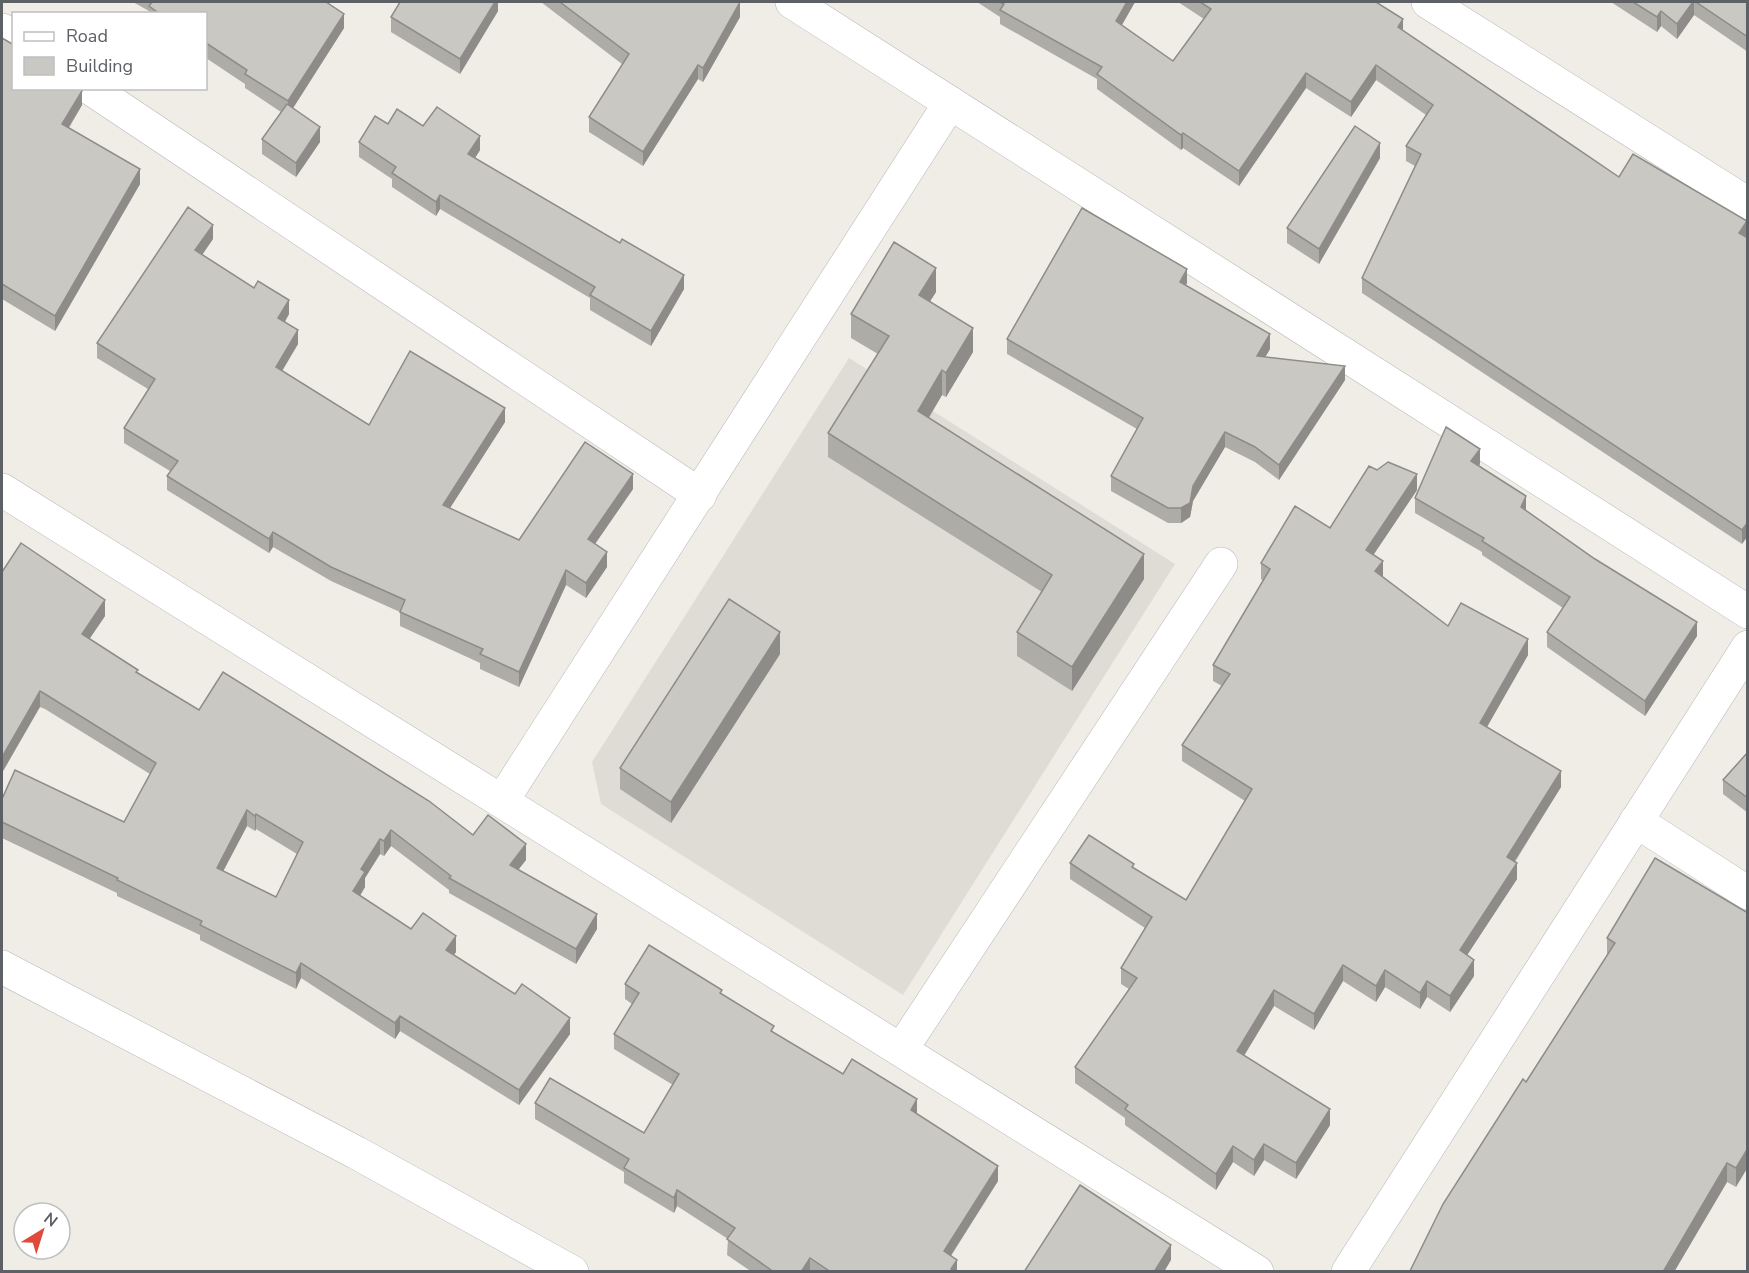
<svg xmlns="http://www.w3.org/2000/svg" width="1749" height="1273" viewBox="0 0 1749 1273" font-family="'Nunito Sans',sans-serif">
	<rect width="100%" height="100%" fill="#efede5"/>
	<path fill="#dedcd4" d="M 849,358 L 1175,564 L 903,995 L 601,804 L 592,762 Z"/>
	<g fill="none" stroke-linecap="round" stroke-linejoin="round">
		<defs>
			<g id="minor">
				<path d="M 792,2 L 1748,612"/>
				<path d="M 1428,2 L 1748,204"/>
				<path d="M 2,30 L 14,38"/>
				<path d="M 90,88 L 700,495"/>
				<path d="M 2,490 L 1257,1272"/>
				<path d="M 502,801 L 950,103"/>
				<path d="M 1636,821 L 1748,893"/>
				<path d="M 2,967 L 357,1153 L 572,1272"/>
				<path d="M 901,1050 L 1221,564"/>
				<path d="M 1348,1272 L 1748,647"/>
			</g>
		</defs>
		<use href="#minor" stroke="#b6b7bb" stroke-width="34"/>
		<use href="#minor" stroke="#fff" stroke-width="33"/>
	</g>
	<g fill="#aeaca7" fill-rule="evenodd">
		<path d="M 133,2 L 326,2 L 344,28 L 293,108 L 320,142 L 296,177 L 262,154 L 262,139 L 281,112 L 245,88 L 245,84 L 206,58 L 206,14 L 149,14 L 149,11 Z"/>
		<path d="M 498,2 L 498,11 L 460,74 L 391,32 L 391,17 Z"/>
		<path d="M 541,2 L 739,2 L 740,17 L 703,82 L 698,79 L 643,166 L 589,132 L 589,117 L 622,64 Z"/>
		<path d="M 977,2 L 1135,2 L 1122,25 L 1173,61 L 1204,19 L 1178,2 L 1376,2 L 1403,30 L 1619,177 L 1747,235 L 1746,237 L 1742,544 L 1362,293 L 1362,278 L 1415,166 L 1406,161 L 1406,146 L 1426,115 L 1376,80 L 1351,117 L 1306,88 L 1239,186 L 1183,148 L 1181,150 L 1097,89 L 1097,79 L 1000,24 L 1000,17 Z"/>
		<path d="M 1611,2 L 1748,2 L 1748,52 L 1694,15 L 1677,39 L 1661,26 L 1657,32 Z"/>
		<path d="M 2,40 L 82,105 L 69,128 L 140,184 L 55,331 L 2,299 Z"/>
		<path d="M 388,124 L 423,126 L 480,150 L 475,158 L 684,289 L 651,346 L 590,310 L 590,298 L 440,209 L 436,216 L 392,187 L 392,179 L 359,157 L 359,142 Z"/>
		<path d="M 1380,158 L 1319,264 L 1287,243 L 1287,228 Z"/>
		<path d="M 213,239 L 202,255 L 289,314 L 285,322 L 298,344 L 282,371 L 369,425 L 505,422 L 450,508 L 519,540 L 633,489 L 595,544 L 607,567 L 586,598 L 566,585 L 519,687 L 480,669 L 480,663 L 400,626 L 400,612 L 331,581 L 273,547 L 269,553 L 167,490 L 167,476 L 170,471 L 124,443 L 124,428 L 148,389 L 97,358 L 97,343 Z"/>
		<path d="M 1187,283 L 1186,285 L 1270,349 L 1265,357 L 1345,380 L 1279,480 L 1255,462 L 1225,447 L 1193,501 L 1190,517 L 1181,523 L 1168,523 L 1111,491 L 1111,476 L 1137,429 L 1007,354 L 1007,339 Z"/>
		<path d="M 936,292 L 930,301 L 973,352 L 946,397 L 942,395 L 929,418 L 1144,579 L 1072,691 L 1017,656 L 1017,632 L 1042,592 L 828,457 L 828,433 L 878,354 L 851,338 L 851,314 Z"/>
		<path d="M 1480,464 L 1479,466 L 1526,510 L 1697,636 L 1645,716 L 1547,647 L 1547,632 L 1563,608 L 1482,555 L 1482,552 L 1415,513 L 1415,498 Z"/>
		<path d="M 1417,490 L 1373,555 L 1383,577 L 1448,626 L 1528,655 L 1487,727 L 1561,787 L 1515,862 L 1517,879 L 1467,955 L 1474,976 L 1450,1012 L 1427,997 L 1420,1009 L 1385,987 L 1376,1002 L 1343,981 L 1314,1030 L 1274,1006 L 1244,1056 L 1330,1125 L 1296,1179 L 1264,1160 L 1254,1176 L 1233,1162 L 1216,1190 L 1125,1125 L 1125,1118 L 1075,1083 L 1075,1067 L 1129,989 L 1121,984 L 1121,968 L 1145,928 L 1070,879 L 1070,863 L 1134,868 L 1186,900 L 1245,801 L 1182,761 L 1182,745 L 1222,686 L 1213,681 L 1213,665 L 1263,581 L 1261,579 L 1261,563 L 1330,528 Z"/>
		<path d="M 2,572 L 105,616 L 89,639 L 138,673 L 199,710 L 526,860 L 518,870 L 597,929 L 576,964 L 449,893 L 449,890 L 391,846 L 384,856 L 380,854 L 365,878 L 365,887 L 360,896 L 411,929 L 456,952 L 454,955 L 570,1034 L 519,1105 L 400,1031 L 395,1039 L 301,978 L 296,989 L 200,940 L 200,935 L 117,896 L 117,893 L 2,838 L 2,799 L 124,822 L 150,774 L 45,709 L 40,707 ZM 247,826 L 255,831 L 256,829 L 297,854 L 276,897 L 223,871 Z"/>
		<path d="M 780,654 L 671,823 L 620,789 L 620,768 Z"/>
		<path d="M 1748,752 L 1748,813 L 1723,794 L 1723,780 Z"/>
		<path d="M 1748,913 L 1736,1187 L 1727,1182 L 1674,1272 L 1410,1272 L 1443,1204 L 1526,1082 L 1607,956 L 1607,938 Z"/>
		<path d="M 625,984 L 722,995 L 774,1033 L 843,1074 L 917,1114 L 998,1181 L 951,1256 L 957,1272 L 752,1272 L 727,1255 L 728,1239 L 677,1206 L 674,1213 L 624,1183 L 624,1172 L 535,1119 L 535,1103 L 644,1133 L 673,1085 L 614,1049 L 614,1034 L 632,1004 L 625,999 Z"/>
	</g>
	<g fill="#8d8c88">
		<path d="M 495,2 L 498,2 L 498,11 L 460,74 L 460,59 Z"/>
		<path d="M 740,2 L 740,17 L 703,82 L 703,68 Z"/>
		<path d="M 1127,2 L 1135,2 L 1116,35 L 1116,21 Z"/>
		<path d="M 1693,2 L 1694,2 L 1694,15 L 1677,39 L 1677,24 Z"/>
		<path d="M 1661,11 L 1661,26 L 1657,32 L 1657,17 Z"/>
		<path d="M 344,14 L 344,28 L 288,116 L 288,101 Z"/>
		<path d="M 1403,19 L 1403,33 L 1398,27 Z"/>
		<path d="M 698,65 L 698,79 L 643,166 L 643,152 Z"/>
		<path d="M 1376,65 L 1376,80 L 1351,117 L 1351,102 Z"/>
		<path d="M 1306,73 L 1306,88 L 1239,186 L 1239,171 Z"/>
		<path d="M 82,91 L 82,105 L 62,138 L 62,124 Z"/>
		<path d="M 320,127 L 320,142 L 296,177 L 296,163 Z"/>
		<path d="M 1183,133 L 1183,148 L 1181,150 L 1181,135 Z"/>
		<path d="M 480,136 L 480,150 L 468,169 L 468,154 Z"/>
		<path d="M 1380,143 L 1380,158 L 1319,264 L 1319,249 Z"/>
		<path d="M 140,169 L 140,184 L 55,331 L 55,316 Z"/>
		<path d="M 440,195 L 440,209 L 436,216 L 436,202 Z"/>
		<path d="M 1747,221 L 1747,235 L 1739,248 L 1739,233 Z"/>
		<path d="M 213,225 L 213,239 L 195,265 L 195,250 Z"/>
		<path d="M 936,268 L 936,292 L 919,319 L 919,295 Z"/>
		<path d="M 1187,269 L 1187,283 L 1180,296 L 1180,282 Z"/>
		<path d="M 684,275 L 684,289 L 651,346 L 651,331 Z"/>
		<path d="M 289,300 L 289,314 L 278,333 L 278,318 Z"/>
		<path d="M 973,328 L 973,352 L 946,397 L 946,373 Z"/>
		<path d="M 298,330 L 298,344 L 276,381 L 276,367 Z"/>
		<path d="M 1270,334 L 1270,349 L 1257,371 L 1257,356 Z"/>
		<path d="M 1345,366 L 1345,380 L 1279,480 L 1279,465 Z"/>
		<path d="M 942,370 L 942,395 L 918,435 L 918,411 Z"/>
		<path d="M 505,408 L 505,422 L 443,519 L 443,505 Z"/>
		<path d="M 1225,432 L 1225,447 L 1193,501 L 1190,517 L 1181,523 L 1181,508 Z"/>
		<path d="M 1480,449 L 1480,464 L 1471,475 L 1471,461 Z"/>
		<path d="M 633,474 L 633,489 L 588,554 L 588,539 Z"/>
		<path d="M 1417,474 L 1417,490 L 1366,566 L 1366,550 Z"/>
		<path d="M 1526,496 L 1526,511 L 1521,507 Z"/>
		<path d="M 1748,522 L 1748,536 L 1742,544 L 1742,530 Z"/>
		<path d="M 273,532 L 273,547 L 269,553 L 269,539 Z"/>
		<path d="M 607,552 L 607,567 L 586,598 L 586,583 Z"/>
		<path d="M 1144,554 L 1144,579 L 1072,691 L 1072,667 Z"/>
		<path d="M 1383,561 L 1383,577 L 1375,571 Z"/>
		<path d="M 566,570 L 566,585 L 519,687 L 519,672 Z"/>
		<path d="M 105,600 L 105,616 L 82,650 L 82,634 Z"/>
		<path d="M 1697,622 L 1697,636 L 1645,716 L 1645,701 Z"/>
		<path d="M 780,632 L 780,654 L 671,823 L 671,802 Z"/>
		<path d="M 1528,639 L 1528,655 L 1480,739 L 1480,723 Z"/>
		<path d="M 40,691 L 40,707 L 2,773 L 2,757 Z"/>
		<path d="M 1561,771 L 1561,787 L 1507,873 L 1507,857 Z"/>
		<path d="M 247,810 L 247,826 L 217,883 L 217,868 Z"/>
		<path d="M 256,814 L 256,829 L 255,831 L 255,816 Z"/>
		<path d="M 391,830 L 391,846 L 384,856 L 384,841 Z"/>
		<path d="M 380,839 L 380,854 L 365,878 L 365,887 L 353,907 L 353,891 L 361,869 Z"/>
		<path d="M 526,844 L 526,860 L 510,880 L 510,865 Z"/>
		<path d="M 1517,863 L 1517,879 L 1460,966 L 1460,950 Z"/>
		<path d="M 597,914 L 597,929 L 576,964 L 576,949 Z"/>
		<path d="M 456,936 L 456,952 L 446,965 L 446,950 Z"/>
		<path d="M 1474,960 L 1474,976 L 1450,1012 L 1450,996 Z"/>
		<path d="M 301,963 L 301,978 L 296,989 L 296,973 Z"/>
		<path d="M 1343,965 L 1343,981 L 1314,1030 L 1314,1014 Z"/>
		<path d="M 1385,970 L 1385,987 L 1376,1002 L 1376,986 Z"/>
		<path d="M 1427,981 L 1427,997 L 1420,1009 L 1420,993 Z"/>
		<path d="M 1274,990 L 1274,1006 L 1237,1067 L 1237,1051 Z"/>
		<path d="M 400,1016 L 400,1031 L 395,1039 L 395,1023 Z"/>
		<path d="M 570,1018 L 570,1034 L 519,1105 L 519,1090 Z"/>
		<path d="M 917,1099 L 917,1115 L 911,1110 Z"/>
		<path d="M 1330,1109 L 1330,1125 L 1296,1179 L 1296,1163 Z"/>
		<path d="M 1264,1144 L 1264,1160 L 1254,1176 L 1254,1160 Z"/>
		<path d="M 1233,1146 L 1233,1162 L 1216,1190 L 1216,1174 Z"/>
		<path d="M 1748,1148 L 1748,1167 L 1736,1187 L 1736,1168 Z"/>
		<path d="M 1727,1163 L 1727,1182 L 1674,1272 L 1663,1272 Z"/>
		<path d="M 998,1166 L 998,1181 L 944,1266 L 944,1251 Z"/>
		<path d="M 677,1190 L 677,1206 L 674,1213 L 674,1198 Z"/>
		<path d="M 1171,1245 L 1171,1260 L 1164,1272 L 1154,1272 Z"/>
		<path d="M 810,1258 L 810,1272 L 801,1272 Z"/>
		<path d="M 957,1260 L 957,1272 L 951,1272 L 951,1269 Z"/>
	</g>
	<g fill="#cac8c2" stroke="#8d8c88" stroke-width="1.5" fill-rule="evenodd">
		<path d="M 152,2 L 326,2 L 344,14 L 288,101 L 245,74 L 247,70 L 206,43 L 206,14 L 160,14 L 149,6 Z"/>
		<path d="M 400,2 L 495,2 L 460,59 L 391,17 Z"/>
		<path d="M 560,2 L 740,2 L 703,68 L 698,65 L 643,152 L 589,117 L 629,54 Z"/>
		<path d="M 999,2 L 1127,2 L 1116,21 L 1173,61 L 1211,9 L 1200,2 L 1376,2 L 1403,19 L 1398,27 L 1619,177 L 1633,154 L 1747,221 L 1739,233 L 1748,238 L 1748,522 L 1742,530 L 1362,278 L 1421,154 L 1406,146 L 1433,105 L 1376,65 L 1351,102 L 1306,73 L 1239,171 L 1183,133 L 1181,135 L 1097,74 L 1102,67 L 1000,10 L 1004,4 Z"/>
		<path d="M 1633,2 L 1693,2 L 1677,24 L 1661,11 L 1657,17 Z"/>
		<path d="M 1696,2 L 1748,2 L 1748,37 Z"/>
		<path d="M 2,38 L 14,45 L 14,88 L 80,88 L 82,91 L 62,124 L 140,169 L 55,316 L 2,284 Z"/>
		<path d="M 287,104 L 320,127 L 296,163 L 262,139 Z"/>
		<path d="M 437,107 L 480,136 L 468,154 L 620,243 L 622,239 L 684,275 L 651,331 L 590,295 L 595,287 L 440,195 L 436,202 L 392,173 L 396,167 L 359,142 L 375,116 L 388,124 L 397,109 L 423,126 Z"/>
		<path d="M 1355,126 L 1380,143 L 1319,249 L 1287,228 Z"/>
		<path d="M 188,207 L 213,225 L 195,250 L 254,288 L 258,281 L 289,300 L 278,318 L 298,330 L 276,367 L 369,425 L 410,351 L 505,408 L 443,505 L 519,540 L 585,442 L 633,474 L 588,539 L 607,552 L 586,583 L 566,570 L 519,672 L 480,654 L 483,649 L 400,612 L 405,600 L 331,567 L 273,532 L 269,539 L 167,476 L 178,461 L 124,428 L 155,379 L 97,343 Z"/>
		<path d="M 1082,208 L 1187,269 L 1180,282 L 1270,334 L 1257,356 L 1345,366 L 1279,465 L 1255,447 L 1225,432 L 1193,486 L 1190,503 L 1181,508 L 1168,508 L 1111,476 L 1143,418 L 1007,339 Z"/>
		<path d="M 894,242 L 936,268 L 919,295 L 973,328 L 946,373 L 942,370 L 918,411 L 1144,554 L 1072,667 L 1017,632 L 1052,575 L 828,433 L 889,336 L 851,314 Z"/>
		<path d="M 1446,427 L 1480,449 L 1471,461 L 1526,496 L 1521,507 L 1595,559 L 1697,622 L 1645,701 L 1547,632 L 1570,597 L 1482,541 L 1484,538 L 1415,498 Z"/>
		<path d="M 1388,462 L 1417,474 L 1366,550 L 1383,561 L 1375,571 L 1448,626 L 1461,603 L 1528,639 L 1480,723 L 1561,771 L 1507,857 L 1517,863 L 1460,950 L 1474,960 L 1450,996 L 1427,981 L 1420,993 L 1385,970 L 1376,986 L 1343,965 L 1314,1014 L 1274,990 L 1237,1051 L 1330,1109 L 1296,1163 L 1264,1144 L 1254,1160 L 1233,1146 L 1216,1174 L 1125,1109 L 1128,1105 L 1075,1067 L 1137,978 L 1121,968 L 1152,917 L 1070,863 L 1089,835 L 1134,864 L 1132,867 L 1186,900 L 1252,789 L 1182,745 L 1230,674 L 1213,665 L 1270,569 L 1261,563 L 1295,506 L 1330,528 L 1369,466 L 1377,470 Z"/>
		<path d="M 21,543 L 105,600 L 82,634 L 138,670 L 136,672 L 199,710 L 223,672 L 429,801 L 473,835 L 488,815 L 526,844 L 510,865 L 597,914 L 576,949 L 449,878 L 451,876 L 391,830 L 384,841 L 380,839 L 361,869 L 365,872 L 353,891 L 411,929 L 423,913 L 456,936 L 446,950 L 515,994 L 522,984 L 570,1018 L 519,1090 L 400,1016 L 395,1023 L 301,963 L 296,973 L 200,925 L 202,921 L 117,880 L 118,878 L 2,822 L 2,799 L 15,770 L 124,822 L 156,763 L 45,694 L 40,691 L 2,757 L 2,572 ZM 247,810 L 255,816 L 256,814 L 303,842 L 276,897 L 217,868 Z"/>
		<path d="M 729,599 L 780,632 L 671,802 L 620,768 Z"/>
		<path d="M 1748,752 L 1748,798 L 1723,780 Z"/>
		<path d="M 1655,858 L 1748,913 L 1748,1148 L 1736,1168 L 1727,1163 L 1663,1272 L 1410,1271 L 1443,1204 L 1523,1079 L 1526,1082 L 1615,943 L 1607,938 Z"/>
		<path d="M 649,945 L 722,990 L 720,993 L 774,1026 L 771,1031 L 843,1074 L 852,1059 L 917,1099 L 911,1110 L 998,1166 L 944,1251 L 957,1260 L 951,1269 L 954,1272 L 831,1272 L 810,1258 L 801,1272 L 774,1272 L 727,1239 L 735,1228 L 677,1190 L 674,1198 L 624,1168 L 629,1159 L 535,1103 L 550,1078 L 644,1133 L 679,1074 L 614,1034 L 639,993 L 625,984 Z"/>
		<path d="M 1080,1185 L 1171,1245 L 1154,1272 L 1024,1272 Z"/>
	</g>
	<rect width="1749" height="1273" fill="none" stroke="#5d6065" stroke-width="6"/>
	<rect x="12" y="12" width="195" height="78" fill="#ffffff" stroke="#bebfc1" stroke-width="1.5"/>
	<rect x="24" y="32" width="30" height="9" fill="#ffffff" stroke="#bebfc1" stroke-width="1.5"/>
	<text x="66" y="42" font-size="18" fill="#5d6065">Road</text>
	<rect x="24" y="57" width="30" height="18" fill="#cac8c2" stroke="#bebfc1" stroke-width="1.5"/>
	<text x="66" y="72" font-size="18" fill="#5d6065">Building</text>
	<g transform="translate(42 1231) rotate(38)"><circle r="28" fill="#ffffff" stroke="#bebfc1" stroke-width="1.5"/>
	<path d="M0-4.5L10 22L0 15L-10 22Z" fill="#e04a3a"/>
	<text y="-9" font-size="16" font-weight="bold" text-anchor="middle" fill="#5d6065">N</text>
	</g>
</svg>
